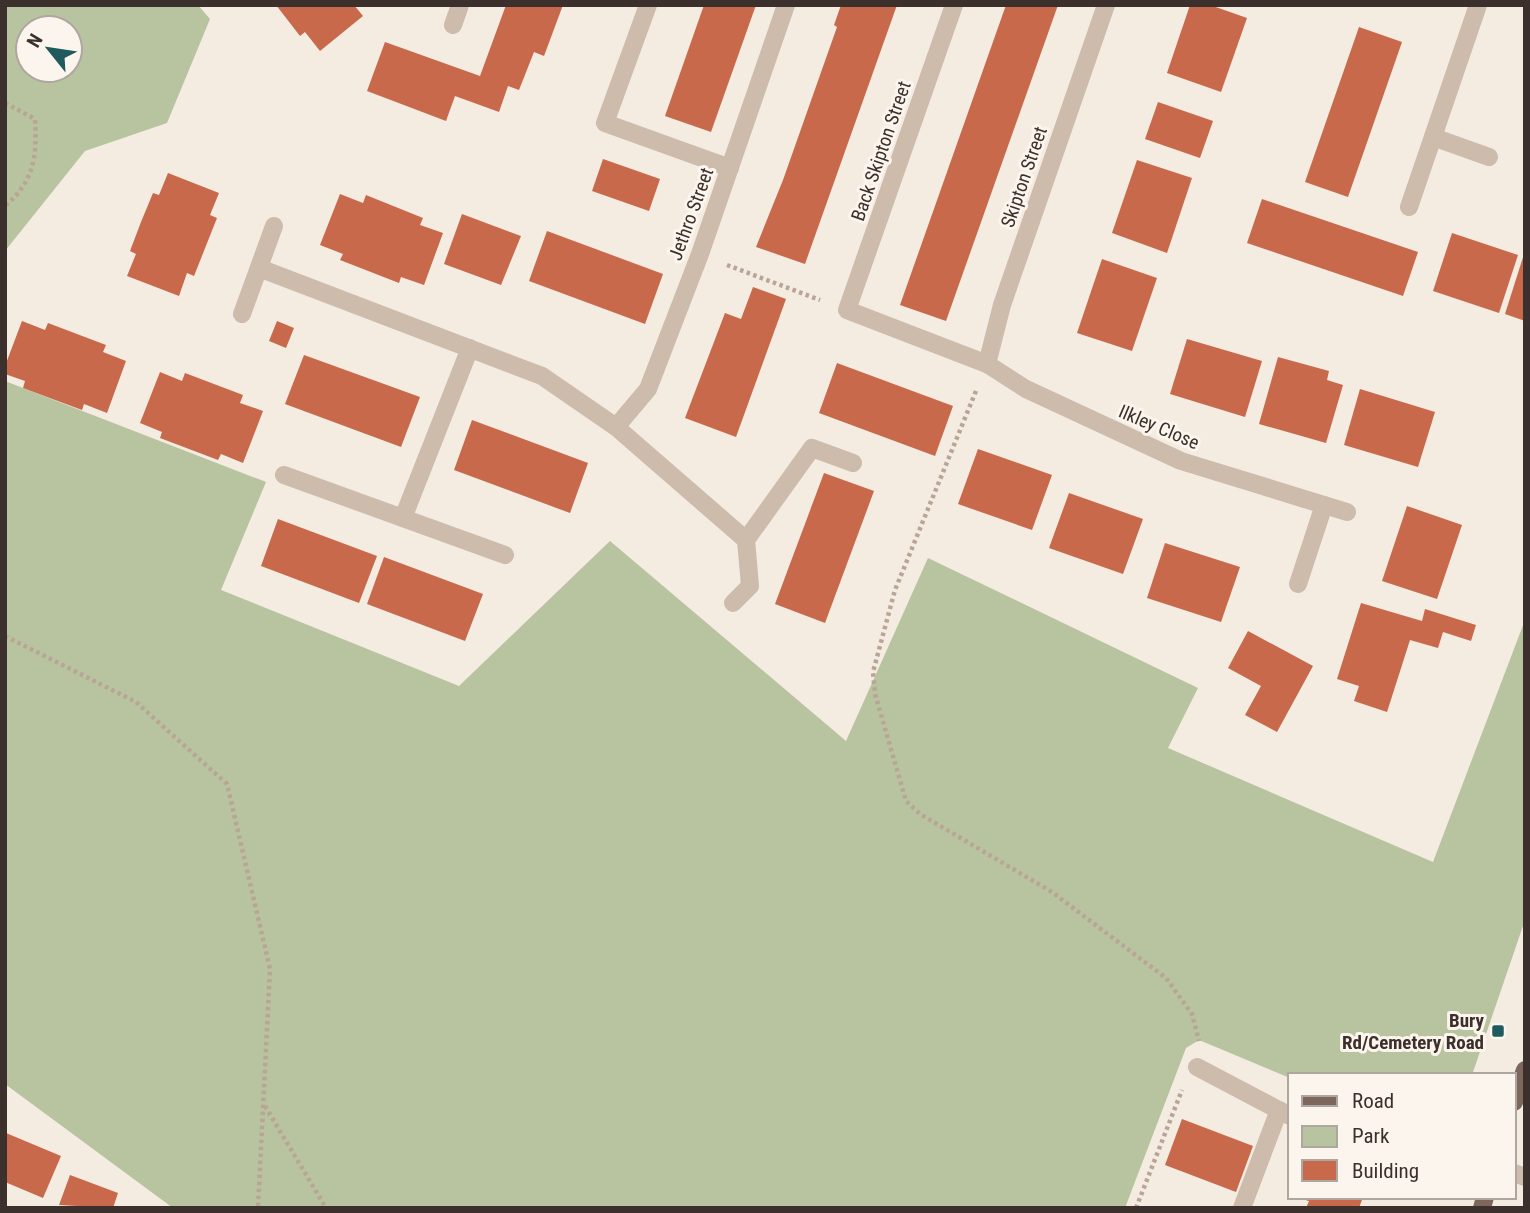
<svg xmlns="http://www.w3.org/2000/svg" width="1530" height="1213" viewBox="0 0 1530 1213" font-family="'Roboto Condensed',sans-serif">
	<rect width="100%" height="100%" fill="#f4ebe1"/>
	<g fill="#b8c4a0" fill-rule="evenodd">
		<path d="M 5,5 L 198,5 L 210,19 L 167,123 L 85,151 L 5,251 ZM 28,28 L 70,28 L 70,70 L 28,70 Z"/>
		<path d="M 5,381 L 266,482 L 221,590 L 459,686 L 610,541 L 846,741 L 928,558 L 1198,688 L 1168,748 L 1433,862 L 1525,620 L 1525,920 L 1472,1075 L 1290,1075 L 1290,1078 L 1199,1040 L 1186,1048 L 1125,1208 L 173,1208 L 5,1084 Z"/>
	</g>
	<g fill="#c8694b">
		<path d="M 276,5 L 354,5 L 363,16 L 320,51 L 305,32 L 300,36 Z"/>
		<path d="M 506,5 L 563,5 L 544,56 L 534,52 L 519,90 L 508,86 L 499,112 L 455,96 L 446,121 L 367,91 L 385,42 L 480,76 Z"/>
		<path d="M 704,5 L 756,5 L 711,132 L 665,116 Z"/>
		<path d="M 841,5 L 897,5 L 805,264 L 756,247 L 783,180 L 837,27 L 834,25 Z"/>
		<path d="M 1006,5 L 1058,5 L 946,321 L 900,305 Z"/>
		<path d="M 1190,5 L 1210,5 L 1247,18 L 1221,92 L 1167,73 Z"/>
		<path d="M 1359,27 L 1402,42 L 1348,197 L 1305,182 Z"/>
		<path d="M 1158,102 L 1213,121 L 1200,158 L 1145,139 Z"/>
		<path d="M 603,159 L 660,179 L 649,211 L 592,191 Z"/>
		<path d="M 1137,160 L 1192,178 L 1167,253 L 1112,233 Z"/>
		<path d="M 168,173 L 219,193 L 210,215 L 217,218 L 194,276 L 187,273 L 179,296 L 127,276 L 136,254 L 130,251 L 141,222 L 153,193 L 159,195 Z"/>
		<path d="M 340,194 L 363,203 L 366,195 L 423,218 L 420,225 L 443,233 L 424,285 L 401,277 L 399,283 L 340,260 L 343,254 L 320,245 Z"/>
		<path d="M 1262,199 L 1418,252 L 1403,296 L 1247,243 Z"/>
		<path d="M 462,214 L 521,236 L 501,285 L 444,264 Z"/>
		<path d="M 547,231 L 663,274 L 645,324 L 529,281 Z"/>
		<path d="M 1452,233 L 1518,255 L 1499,313 L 1433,291 Z"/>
		<path d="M 1524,254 L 1525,254 L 1525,321 L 1505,314 Z"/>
		<path d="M 1102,259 L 1157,278 L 1132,351 L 1077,333 Z"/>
		<path d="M 753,287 L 786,299 L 736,437 L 685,418 L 725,313 L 741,319 Z"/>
		<path d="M 22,321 L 45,330 L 48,323 L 106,345 L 103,352 L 126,361 L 107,413 L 84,404 L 82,410 L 23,388 L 25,381 L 5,374 L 5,366 Z"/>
		<path d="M 277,321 L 294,328 L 286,348 L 269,341 Z"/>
		<path d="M 1187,339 L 1262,361 L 1245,417 L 1170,394 Z"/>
		<path d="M 304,355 L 420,397 L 401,447 L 285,404 Z"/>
		<path d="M 1278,357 L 1329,371 L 1327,380 L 1343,385 L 1326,443 L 1259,424 Z"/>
		<path d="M 837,363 L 953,406 L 935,456 L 819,413 Z"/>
		<path d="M 160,372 L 182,381 L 185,373 L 243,395 L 240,403 L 263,411 L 243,463 L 221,454 L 218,460 L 160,438 L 162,432 L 140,423 Z"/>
		<path d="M 1360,389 L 1435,412 L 1418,467 L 1344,445 Z"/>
		<path d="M 472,420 L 588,463 L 570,513 L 454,470 Z"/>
		<path d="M 978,449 L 1052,475 L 1032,530 L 958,504 Z"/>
		<path d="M 824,473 L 874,491 L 825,623 L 775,604 Z"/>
		<path d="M 1069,493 L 1143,519 L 1123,574 L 1049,548 Z"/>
		<path d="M 1407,506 L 1462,525 L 1437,599 L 1382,581 Z"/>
		<path d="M 278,519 L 377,556 L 359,603 L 261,566 Z"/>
		<path d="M 1165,543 L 1240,567 L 1221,622 L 1147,598 Z"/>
		<path d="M 384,557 L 483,594 L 465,641 L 367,604 Z"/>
		<path d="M 1361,603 L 1422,621 L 1425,609 L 1476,625 L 1471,641 L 1443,632 L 1438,648 L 1410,640 L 1387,712 L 1354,701 L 1359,686 L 1337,679 Z"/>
		<path d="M 1248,631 L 1313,666 L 1277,732 L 1245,715 L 1261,686 L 1228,668 Z"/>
		<path d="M 1182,1119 L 1253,1146 L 1236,1192 L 1165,1165 Z"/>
		<path d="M 6,1133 L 61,1156 L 43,1198 L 5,1182 Z"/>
		<path d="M 70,1175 L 118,1193 L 113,1208 L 59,1205 Z"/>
		<path d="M 1363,1197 L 1359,1208 L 1306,1208 L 1309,1201 L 1298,1198 Z"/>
	</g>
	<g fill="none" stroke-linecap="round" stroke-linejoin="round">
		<g stroke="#b9a596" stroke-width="4.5" stroke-dasharray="3.5 3.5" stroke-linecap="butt">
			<path d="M 5,103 L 35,119 C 37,156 35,180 5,206"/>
			<path d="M 727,265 L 820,300"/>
			<path d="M 976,391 L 895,590 L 873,672 L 875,694 L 906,801 L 920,814 L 1052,892 L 1166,978 L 1192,1014 L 1199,1041"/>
			<path d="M 5,636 L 136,702 L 227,784 L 270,969 L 258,1208"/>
			<path d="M 265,1106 L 326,1208"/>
			<path d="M 1136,1208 L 1182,1090"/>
		</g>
		<g stroke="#cdbbac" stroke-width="18">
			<path d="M 648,5 L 605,123 L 730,168"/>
			<path d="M 954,5 L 847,310 L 987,364"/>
			<path d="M 1514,1173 L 1525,1177"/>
			<path d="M 1242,1208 L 1279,1110"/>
		</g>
		<g stroke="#cdbbac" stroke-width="18">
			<path d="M 1106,5 L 1002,305 L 987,364 L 1026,389 L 1181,461 L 1347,512"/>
			<path d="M 453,25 L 460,5"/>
			<path d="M 1433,137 L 1489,157"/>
			<path d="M 1409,207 L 1478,5"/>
			<path d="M 259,268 L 542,376 L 616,427 L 746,540 L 812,448 L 853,463"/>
			<path d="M 242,314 L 274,226"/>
			<path d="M 616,427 L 648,389 L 700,254 L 786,5"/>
			<path d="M 284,475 L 505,555"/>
			<path d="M 403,518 L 470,348"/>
			<path d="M 1298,584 L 1324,505"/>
			<path d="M 733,603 L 750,586 L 746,540"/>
			<path d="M 1197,1067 L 1290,1116"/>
		</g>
		<g stroke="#7d675c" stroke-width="18">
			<path d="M 1514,1102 L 1525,1070"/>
			<path d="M 1482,1208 L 1485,1197"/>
		</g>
	</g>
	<rect fill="#1f5a5e" stroke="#fbf5ee" stroke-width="2.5" x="1491" y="1024" width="14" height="14" rx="3.5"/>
	<g text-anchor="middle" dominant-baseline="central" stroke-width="6" stroke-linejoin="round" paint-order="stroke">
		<g font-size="19" fill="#3b302b" stroke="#fbf5ee">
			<text transform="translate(881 151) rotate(-71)">Back Skipton Street</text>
			<text transform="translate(1024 177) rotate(-71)">Skipton Street</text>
			<text transform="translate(691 214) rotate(-70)">Jethro Street</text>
			<text transform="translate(1159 427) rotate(23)">Ilkley Close</text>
		</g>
		<g font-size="19" font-weight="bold" fill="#3b302b" stroke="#fbf5ee" text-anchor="end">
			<text x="1484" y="1020">Bury<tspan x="1484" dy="22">Rd/Cemetery Road</tspan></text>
		</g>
	</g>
	<rect width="1530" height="1213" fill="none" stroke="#3b302b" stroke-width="14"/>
	<rect x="1288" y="1073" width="228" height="126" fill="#fbf5ee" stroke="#aea6a0" stroke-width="2"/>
	<rect x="1302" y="1096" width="35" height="10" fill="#7d675c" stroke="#aea6a0" stroke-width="2"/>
	<text x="1352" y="1108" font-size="21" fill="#3b302b">Road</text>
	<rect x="1302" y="1126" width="35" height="21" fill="#b8c4a0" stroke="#aea6a0" stroke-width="2"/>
	<text x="1352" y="1143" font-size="21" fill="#3b302b">Park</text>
	<rect x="1302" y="1160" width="35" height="21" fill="#c8694b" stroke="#aea6a0" stroke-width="2"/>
	<text x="1352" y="1178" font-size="21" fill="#3b302b">Building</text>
	<g transform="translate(49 49) rotate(300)"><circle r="33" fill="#fbf5ee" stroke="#aea6a0" stroke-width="2"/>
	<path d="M0-5L12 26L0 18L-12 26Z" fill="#1f5a5e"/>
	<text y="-10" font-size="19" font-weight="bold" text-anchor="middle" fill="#3b302b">N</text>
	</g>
</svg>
